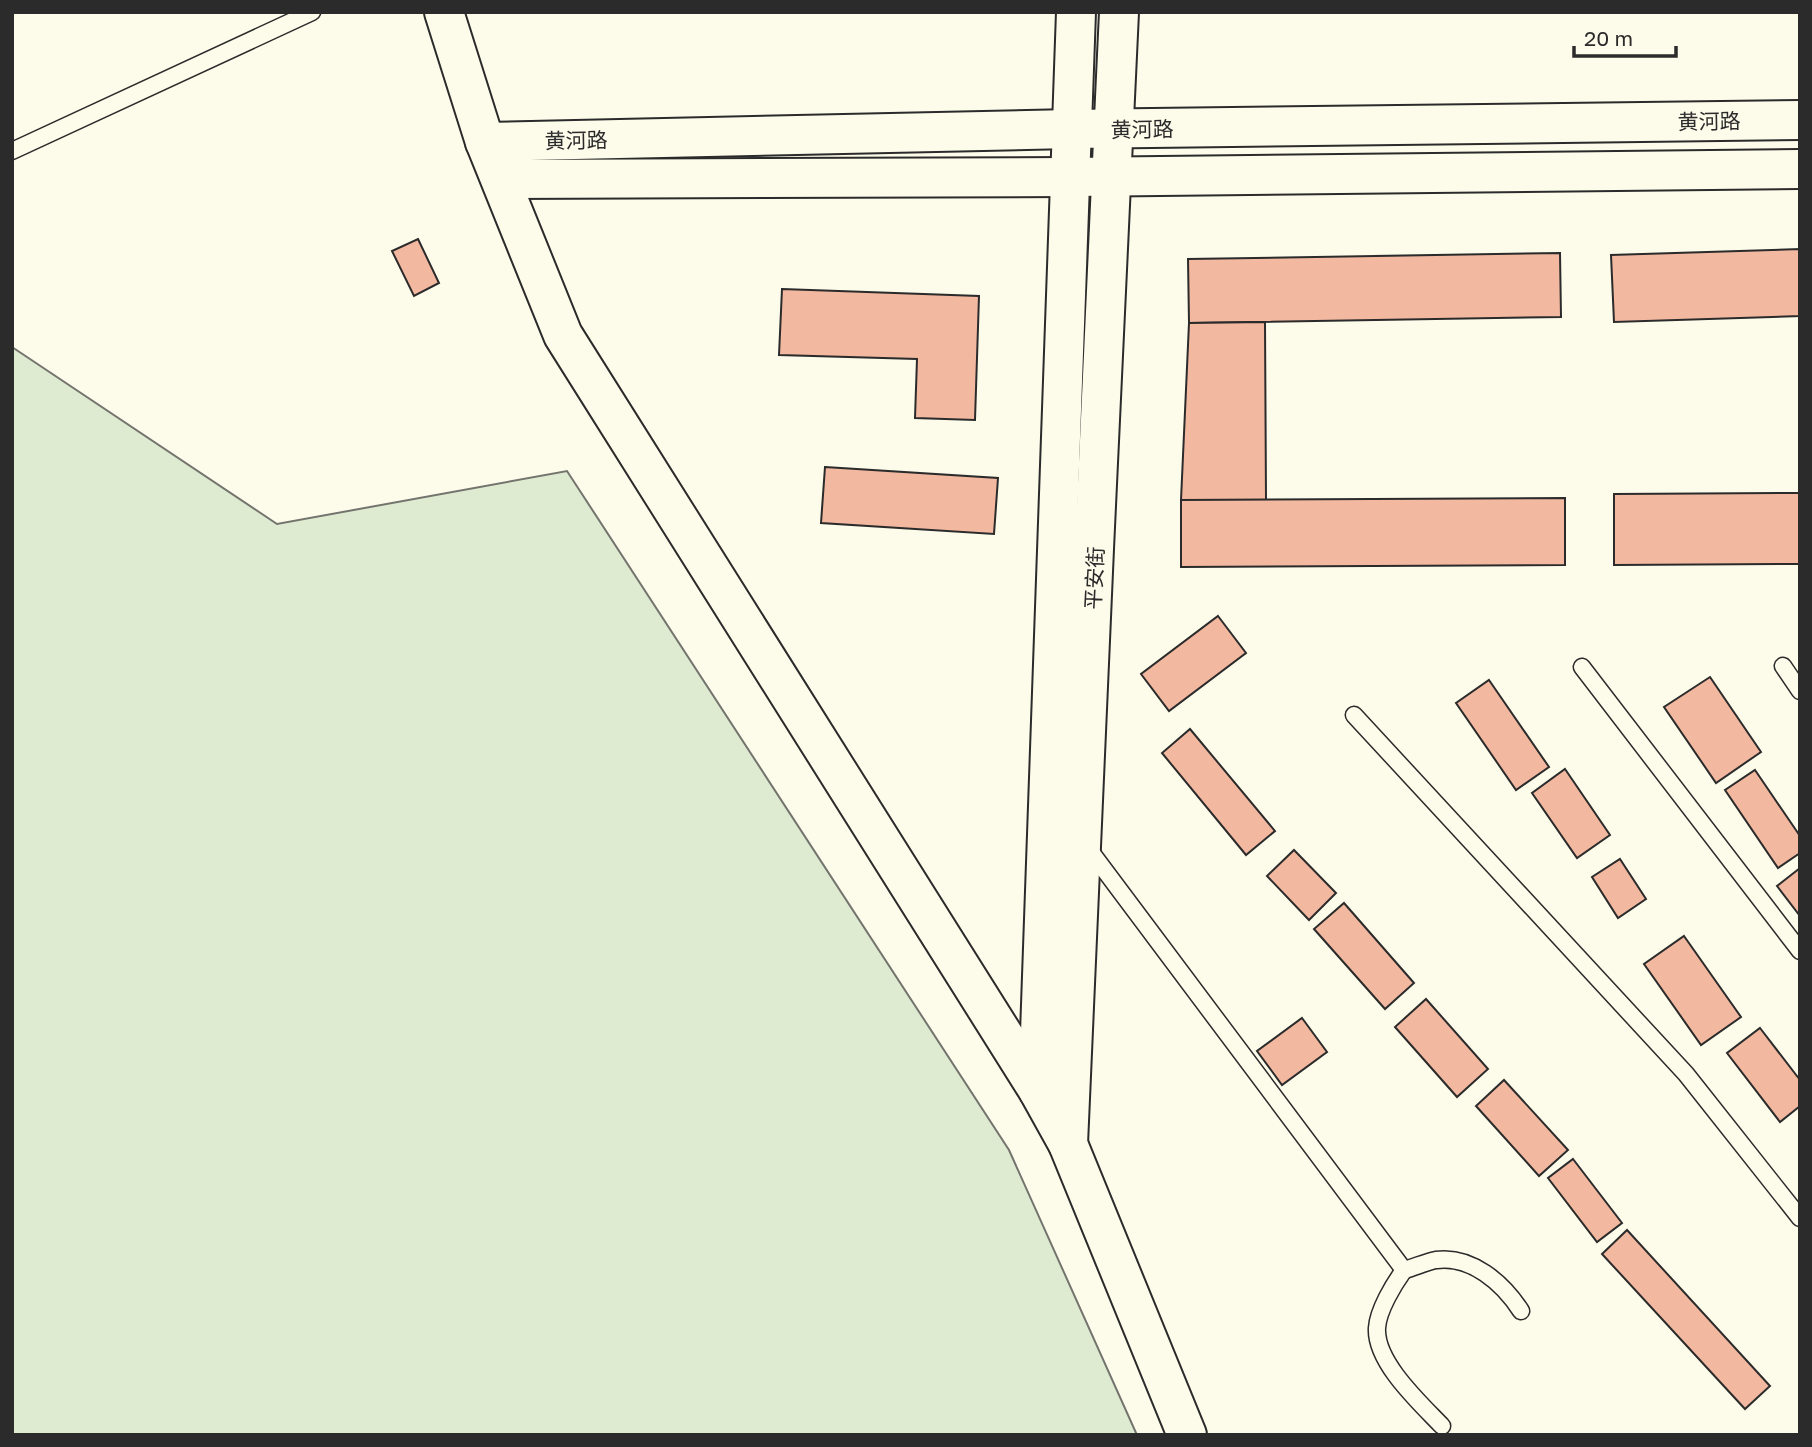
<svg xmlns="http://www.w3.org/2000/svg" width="1812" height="1447" viewBox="0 0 1812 1447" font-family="'Golos Text','Noto Sans SC',sans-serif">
	<rect width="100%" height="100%" fill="#fdfbea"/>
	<path fill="#deebd1" stroke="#74746e" stroke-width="2" d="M 12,347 L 277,524 L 567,471 L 1009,1150 L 1137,1435 L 12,1435 Z"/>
	<g fill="#f2b8a0" stroke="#2b2b2b" stroke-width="2">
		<path d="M 418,239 L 439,283 L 414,296 L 392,251 Z"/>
		<path d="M 1800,249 L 1800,316 L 1614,322 L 1611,255 Z"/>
		<path d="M 1560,253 L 1561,317 L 1189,323 L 1188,259 Z"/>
		<path d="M 782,289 L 979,296 L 975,420 L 915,418 L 917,359 L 779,355 Z"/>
		<path d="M 1265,322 L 1266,500 L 1181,500 L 1189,323 Z"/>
		<path d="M 825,467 L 998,478 L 994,534 L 821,523 Z"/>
		<path d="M 1800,493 L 1800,564 L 1614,565 L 1614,494 Z"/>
		<path d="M 1565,498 L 1565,565 L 1181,567 L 1181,500 Z"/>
		<path d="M 1218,616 L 1246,653 L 1169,711 L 1141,674 Z"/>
		<path d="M 1710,677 L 1761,752 L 1716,783 L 1664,707 Z"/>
		<path d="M 1489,680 L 1549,767 L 1516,790 L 1456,703 Z"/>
		<path d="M 1190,729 L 1275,831 L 1246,855 L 1162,753 Z"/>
		<path d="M 1565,769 L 1610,835 L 1577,858 L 1532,793 Z"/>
		<path d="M 1755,770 L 1800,836 L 1800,853 L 1778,868 L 1725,790 Z"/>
		<path d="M 1294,850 L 1336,893 L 1309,920 L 1267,876 Z"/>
		<path d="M 1620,859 L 1646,899 L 1618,918 L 1592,877 Z"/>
		<path d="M 1800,868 L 1800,916 L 1777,886 Z"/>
		<path d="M 1344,903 L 1414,983 L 1385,1009 L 1314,929 Z"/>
		<path d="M 1684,936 L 1741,1017 L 1701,1045 L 1644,964 Z"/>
		<path d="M 1426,999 L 1488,1069 L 1457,1097 L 1395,1027 Z"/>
		<path d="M 1302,1018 L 1327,1052 L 1282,1085 L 1257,1051 Z"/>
		<path d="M 1760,1028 L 1800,1080 L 1800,1106 L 1780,1122 L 1727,1053 Z"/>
		<path d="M 1504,1080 L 1568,1150 L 1539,1176 L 1476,1106 Z"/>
		<path d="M 1573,1159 L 1622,1223 L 1597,1242 L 1548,1178 Z"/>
		<path d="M 1627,1230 L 1770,1386 L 1745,1409 L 1602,1254 Z"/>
	</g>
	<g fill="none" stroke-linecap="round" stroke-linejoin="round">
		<defs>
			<g id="service">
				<path d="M 12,151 L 312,12"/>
				<path d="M 1783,666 L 1800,691"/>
				<path d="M 1582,667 L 1800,951"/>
				<path d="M 1354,715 L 1686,1074 L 1800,1218"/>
				<path d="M 1088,848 L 1404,1270 C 1415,1267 1426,1262 1436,1260 C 1471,1255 1503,1283 1521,1311"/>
				<path d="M 1404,1270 C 1394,1284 1378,1310 1377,1328 C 1375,1362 1420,1403 1442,1426"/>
			</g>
			<path id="tertiary" d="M 444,12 L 485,142 L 563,335 L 1038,1090 L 1068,1144 L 1187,1435"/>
			<g id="secondary">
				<path d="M 485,142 L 1071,129 L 1800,120"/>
				<path d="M 501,179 L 1071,177 L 1800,169"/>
				<path d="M 1038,1090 L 1076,12"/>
				<path d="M 1068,1144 C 1086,767 1099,389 1119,12"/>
			</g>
		</defs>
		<use href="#service" stroke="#2b2b2b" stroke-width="19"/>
		<use href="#tertiary" stroke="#2b2b2b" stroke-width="42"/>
		<use href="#secondary" stroke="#2b2b2b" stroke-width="42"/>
		<use href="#service" stroke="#fdfbea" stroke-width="16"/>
		<use href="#tertiary" stroke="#fdfbea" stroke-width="38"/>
		<use href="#secondary" stroke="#fdfbea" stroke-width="38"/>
	</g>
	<g text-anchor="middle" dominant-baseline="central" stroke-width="5" stroke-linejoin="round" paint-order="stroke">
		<g font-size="21" fill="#2b2b2b" stroke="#fdfbea">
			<text transform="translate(1709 121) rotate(-1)">黄河路</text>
			<text transform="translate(1142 129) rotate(-1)">黄河路</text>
			<text transform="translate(576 140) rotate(-1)">黄河路</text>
			<text transform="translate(1094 578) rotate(-87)">平安街</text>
		</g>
	</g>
	<rect width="1812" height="1447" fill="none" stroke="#2b2b2b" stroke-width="28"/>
	<path d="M1574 46v10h102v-10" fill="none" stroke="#2b2b2b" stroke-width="3.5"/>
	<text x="1584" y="46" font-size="21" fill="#2b2b2b" stroke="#fdfbea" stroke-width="5" paint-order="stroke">20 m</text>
</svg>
